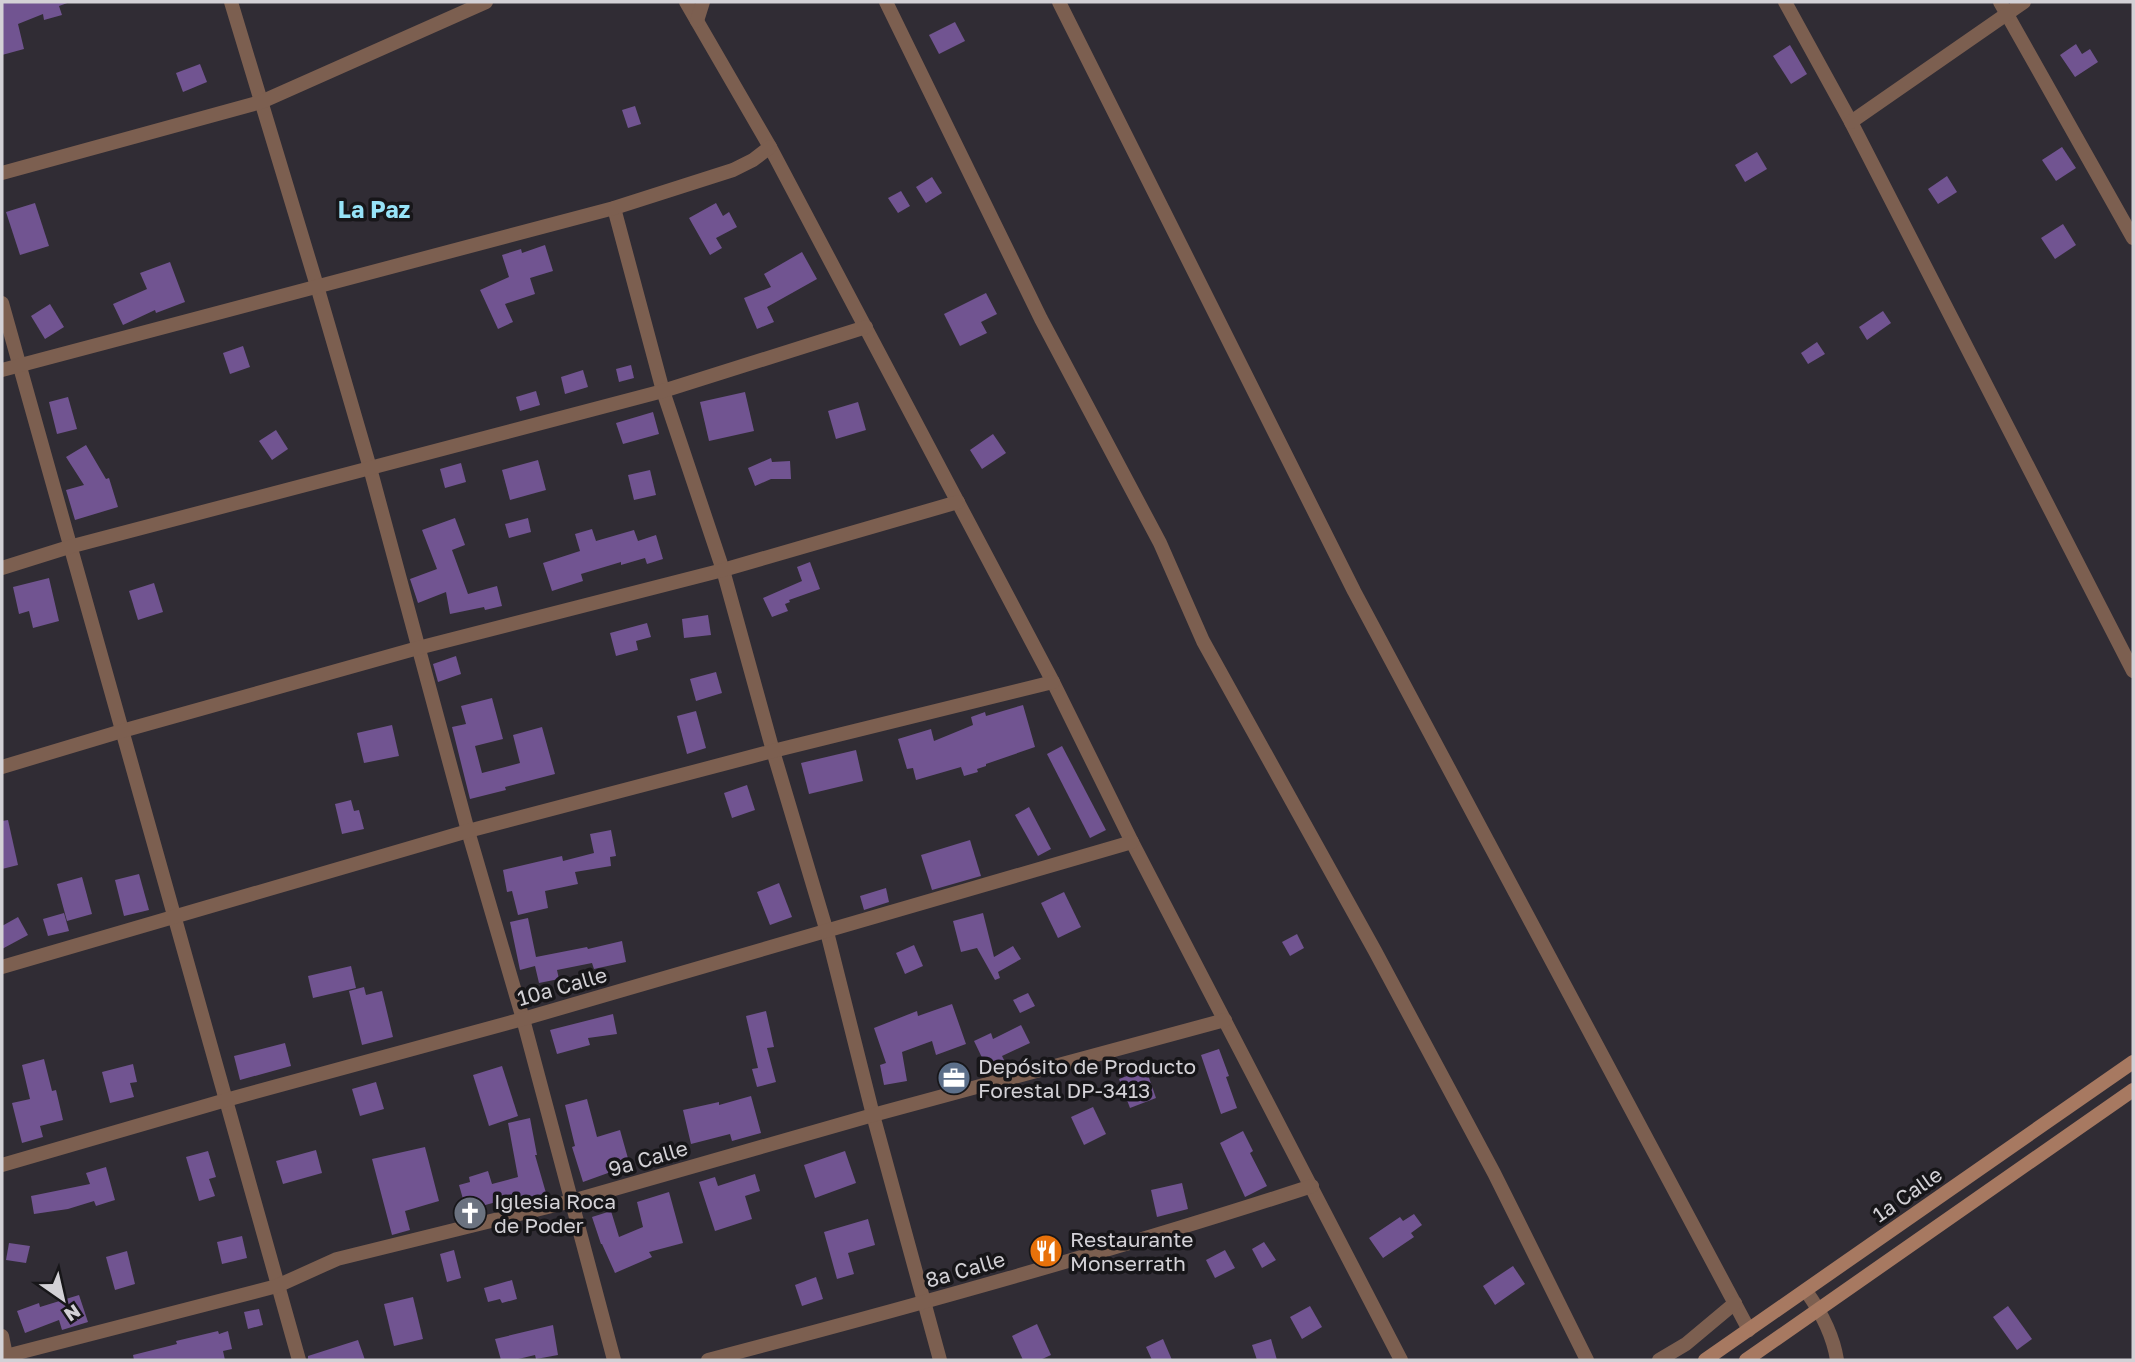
<svg xmlns="http://www.w3.org/2000/svg" width="2135" height="1362" viewBox="0 0 2135 1362" font-family="'Golos Text',sans-serif">
	<rect width="100%" height="100%" fill="#302c34"/>
	<g fill="#715491">
		<path d="M 2,2 L 70,2 L 59,6 L 62,15 L 44,20 L 43,14 L 18,24 L 24,49 L 2,55 Z"/>
		<path d="M 955,22 L 965,41 L 939,54 L 929,35 Z"/>
		<path d="M 2076,44 L 2082,54 L 2090,49 L 2098,62 L 2075,77 L 2060,55 Z"/>
		<path d="M 1790,45 L 1807,74 L 1791,84 L 1773,56 Z"/>
		<path d="M 200,64 L 207,82 L 183,92 L 176,73 Z"/>
		<path d="M 635,106 L 641,124 L 628,128 L 622,110 Z"/>
		<path d="M 2062,147 L 2076,168 L 2056,181 L 2042,160 Z"/>
		<path d="M 1757,152 L 1767,169 L 1745,182 L 1735,165 Z"/>
		<path d="M 1947,176 L 1957,192 L 1938,204 L 1928,189 Z"/>
		<path d="M 932,177 L 942,193 L 926,203 L 916,187 Z"/>
		<path d="M 901,191 L 910,206 L 898,213 L 888,198 Z"/>
		<path d="M 35,203 L 49,246 L 20,255 L 6,212 Z"/>
		<path d="M 716,203 L 723,216 L 729,212 L 737,227 L 716,238 L 722,248 L 710,255 L 689,218 Z"/>
		<path d="M 2063,224 L 2076,245 L 2055,259 L 2041,238 Z"/>
		<path d="M 545,245 L 553,271 L 530,278 L 535,294 L 505,304 L 513,322 L 498,329 L 480,290 L 509,277 L 502,255 L 521,249 L 522,253 Z"/>
		<path d="M 802,252 L 817,279 L 767,307 L 774,322 L 757,329 L 744,298 L 771,287 L 764,274 Z"/>
		<path d="M 170,262 L 185,302 L 156,313 L 155,310 L 123,325 L 113,304 L 147,289 L 140,273 Z"/>
		<path d="M 986,293 L 997,314 L 981,322 L 987,333 L 960,346 L 944,314 Z"/>
		<path d="M 50,304 L 64,327 L 45,339 L 31,316 Z"/>
		<path d="M 1883,311 L 1891,323 L 1867,340 L 1859,327 Z"/>
		<path d="M 1817,342 L 1825,354 L 1808,364 L 1801,353 Z"/>
		<path d="M 243,346 L 250,367 L 230,374 L 223,353 Z"/>
		<path d="M 631,365 L 634,378 L 619,382 L 616,369 Z"/>
		<path d="M 583,370 L 588,387 L 565,394 L 561,377 Z"/>
		<path d="M 536,391 L 540,405 L 520,411 L 516,397 Z"/>
		<path d="M 745,392 L 754,431 L 709,441 L 700,402 Z"/>
		<path d="M 68,397 L 77,429 L 57,434 L 49,402 Z"/>
		<path d="M 858,402 L 866,430 L 836,439 L 828,411 Z"/>
		<path d="M 653,412 L 659,434 L 623,444 L 616,423 Z"/>
		<path d="M 276,430 L 288,449 L 272,460 L 259,441 Z"/>
		<path d="M 993,434 L 1006,453 L 982,469 L 970,450 Z"/>
		<path d="M 86,445 L 106,479 L 109,478 L 118,507 L 75,520 L 66,490 L 84,485 L 66,457 Z"/>
		<path d="M 771,458 L 772,462 L 790,461 L 791,479 L 771,479 L 755,486 L 748,468 Z"/>
		<path d="M 538,460 L 546,490 L 510,500 L 502,470 Z"/>
		<path d="M 461,463 L 466,482 L 445,488 L 440,469 Z"/>
		<path d="M 650,470 L 656,495 L 634,500 L 628,475 Z"/>
		<path d="M 455,518 L 465,545 L 452,550 L 468,594 L 497,586 L 502,606 L 485,610 L 484,607 L 450,614 L 446,592 L 418,603 L 410,579 L 437,569 L 422,530 Z"/>
		<path d="M 528,518 L 531,532 L 509,538 L 505,524 Z"/>
		<path d="M 592,529 L 596,541 L 634,530 L 638,541 L 656,535 L 663,559 L 647,564 L 645,558 L 621,565 L 621,562 L 581,574 L 583,581 L 552,591 L 543,563 L 580,551 L 575,534 Z"/>
		<path d="M 810,562 L 820,589 L 789,600 L 790,602 L 785,604 L 788,611 L 772,617 L 763,598 L 802,581 L 797,567 Z"/>
		<path d="M 49,578 L 59,621 L 33,628 L 29,611 L 19,614 L 13,587 Z"/>
		<path d="M 154,583 L 163,612 L 138,620 L 129,591 Z"/>
		<path d="M 708,615 L 711,635 L 684,638 L 682,619 Z"/>
		<path d="M 647,623 L 651,637 L 636,641 L 638,650 L 616,656 L 610,633 Z"/>
		<path d="M 456,656 L 461,674 L 438,682 L 433,664 Z"/>
		<path d="M 716,672 L 722,693 L 696,701 L 690,679 Z"/>
		<path d="M 492,698 L 503,739 L 475,746 L 482,773 L 520,763 L 513,735 L 542,727 L 555,774 L 505,787 L 506,790 L 470,799 L 452,727 L 466,724 L 461,706 Z"/>
		<path d="M 1023,705 L 1035,747 L 986,764 L 986,766 L 977,769 L 978,772 L 964,776 L 961,767 L 916,780 L 913,768 L 907,769 L 898,739 L 931,729 L 934,741 L 973,725 L 971,717 L 985,712 L 986,716 Z"/>
		<path d="M 696,711 L 706,748 L 687,754 L 677,716 Z"/>
		<path d="M 392,725 L 399,756 L 364,763 L 357,733 Z"/>
		<path d="M 1062,746 L 1106,830 L 1090,838 L 1047,754 Z"/>
		<path d="M 856,750 L 863,781 L 809,794 L 801,763 Z"/>
		<path d="M 747,785 L 755,810 L 732,818 L 724,793 Z"/>
		<path d="M 351,800 L 354,811 L 359,810 L 364,829 L 342,834 L 335,804 Z"/>
		<path d="M 1029,807 L 1051,849 L 1038,856 L 1015,815 Z"/>
		<path d="M 8,820 L 18,865 L 2,869 L 2,821 Z"/>
		<path d="M 611,830 L 616,856 L 610,857 L 611,866 L 575,872 L 578,884 L 545,891 L 548,908 L 518,915 L 512,891 L 507,892 L 503,870 L 562,856 L 563,861 L 594,853 L 590,834 Z"/>
		<path d="M 970,840 L 981,876 L 932,890 L 921,855 Z"/>
		<path d="M 139,874 L 149,910 L 124,916 L 115,880 Z"/>
		<path d="M 82,877 L 92,914 L 67,921 L 57,884 Z"/>
		<path d="M 779,883 L 792,917 L 770,925 L 757,892 Z"/>
		<path d="M 886,888 L 889,902 L 864,910 L 860,896 Z"/>
		<path d="M 1064,892 L 1081,927 L 1058,938 L 1041,903 Z"/>
		<path d="M 64,913 L 69,931 L 48,936 L 43,919 Z"/>
		<path d="M 983,913 L 994,957 L 1013,946 L 1021,959 L 998,972 L 1000,978 L 995,980 L 977,948 L 961,952 L 953,921 Z"/>
		<path d="M 18,917 L 28,935 L 2,949 L 2,926 Z"/>
		<path d="M 528,918 L 536,957 L 587,947 L 588,949 L 622,941 L 626,962 L 594,969 L 592,963 L 557,970 L 559,979 L 539,983 L 535,966 L 520,970 L 510,922 Z"/>
		<path d="M 1297,934 L 1304,948 L 1290,956 L 1282,942 Z"/>
		<path d="M 914,945 L 923,966 L 905,974 L 896,953 Z"/>
		<path d="M 351,966 L 356,988 L 313,998 L 308,976 Z"/>
		<path d="M 364,987 L 366,995 L 382,991 L 393,1037 L 362,1045 L 349,991 Z"/>
		<path d="M 1028,993 L 1035,1006 L 1020,1013 L 1013,1000 Z"/>
		<path d="M 952,1004 L 966,1044 L 936,1055 L 932,1041 L 902,1052 L 907,1081 L 884,1085 L 880,1065 L 886,1063 L 874,1028 L 917,1011 L 918,1016 Z"/>
		<path d="M 766,1011 L 774,1047 L 767,1048 L 776,1082 L 757,1087 L 752,1069 L 758,1068 L 746,1016 Z"/>
		<path d="M 613,1014 L 617,1034 L 588,1038 L 590,1045 L 557,1054 L 550,1030 Z"/>
		<path d="M 1021,1025 L 1030,1043 L 1002,1056 L 1004,1060 L 987,1068 L 974,1041 L 991,1033 L 993,1039 Z"/>
		<path d="M 285,1043 L 291,1066 L 240,1080 L 234,1056 Z"/>
		<path d="M 1219,1049 L 1229,1076 L 1226,1077 L 1237,1108 L 1221,1114 L 1201,1055 Z"/>
		<path d="M 44,1059 L 52,1091 L 56,1090 L 63,1120 L 40,1126 L 43,1137 L 22,1143 L 12,1103 L 30,1099 L 22,1065 Z"/>
		<path d="M 133,1064 L 137,1082 L 130,1083 L 134,1097 L 110,1103 L 102,1072 Z"/>
		<path d="M 502,1066 L 518,1116 L 489,1126 L 473,1075 Z"/>
		<path d="M 1146,1069 L 1156,1098 L 1130,1108 L 1119,1079 Z"/>
		<path d="M 376,1082 L 384,1109 L 360,1116 L 352,1089 Z"/>
		<path d="M 751,1096 L 761,1133 L 732,1141 L 730,1134 L 691,1144 L 683,1110 L 719,1102 L 719,1105 Z"/>
		<path d="M 587,1099 L 597,1137 L 620,1130 L 631,1169 L 609,1175 L 608,1173 L 583,1182 L 572,1147 L 575,1146 L 565,1105 Z"/>
		<path d="M 1093,1107 L 1106,1134 L 1084,1145 L 1071,1117 Z"/>
		<path d="M 530,1118 L 537,1155 L 535,1155 L 546,1193 L 520,1201 L 518,1196 L 478,1207 L 477,1202 L 465,1206 L 459,1185 L 470,1182 L 469,1177 L 488,1171 L 492,1184 L 518,1177 L 508,1123 Z"/>
		<path d="M 1243,1131 L 1253,1151 L 1250,1153 L 1267,1186 L 1245,1197 L 1220,1143 Z"/>
		<path d="M 425,1147 L 439,1201 L 405,1211 L 410,1230 L 392,1235 L 372,1159 Z"/>
		<path d="M 316,1150 L 322,1173 L 283,1184 L 276,1161 Z"/>
		<path d="M 208,1151 L 216,1177 L 209,1179 L 215,1196 L 199,1201 L 186,1157 Z"/>
		<path d="M 845,1151 L 856,1183 L 815,1198 L 804,1165 Z"/>
		<path d="M 106,1167 L 115,1200 L 96,1206 L 94,1201 L 68,1209 L 34,1214 L 31,1196 L 90,1184 L 86,1173 Z"/>
		<path d="M 755,1174 L 760,1191 L 745,1196 L 752,1219 L 715,1231 L 699,1182 L 715,1177 L 718,1186 Z"/>
		<path d="M 1182,1183 L 1188,1209 L 1157,1217 L 1151,1190 Z"/>
		<path d="M 669,1192 L 683,1243 L 649,1252 L 652,1257 L 615,1273 L 602,1244 L 601,1244 L 592,1217 L 611,1211 L 619,1237 L 643,1227 L 637,1202 Z"/>
		<path d="M 1414,1214 L 1422,1225 L 1411,1233 L 1414,1237 L 1383,1258 L 1369,1238 L 1400,1217 L 1403,1221 Z"/>
		<path d="M 868,1219 L 875,1245 L 848,1253 L 854,1274 L 837,1279 L 824,1232 Z"/>
		<path d="M 242,1236 L 247,1258 L 222,1264 L 217,1242 Z"/>
		<path d="M 1264,1242 L 1276,1260 L 1262,1268 L 1252,1249 Z"/>
		<path d="M 9,1243 L 30,1246 L 26,1263 L 6,1260 Z"/>
		<path d="M 454,1250 L 461,1278 L 447,1282 L 440,1254 Z"/>
		<path d="M 1225,1250 L 1235,1268 L 1215,1278 L 1206,1260 Z"/>
		<path d="M 127,1251 L 135,1284 L 115,1290 L 106,1257 Z"/>
		<path d="M 1513,1266 L 1525,1284 L 1495,1305 L 1483,1286 Z"/>
		<path d="M 816,1277 L 823,1299 L 802,1306 L 795,1285 Z"/>
		<path d="M 512,1280 L 517,1299 L 502,1303 L 500,1299 L 488,1302 L 484,1288 Z"/>
		<path d="M 79,1295 L 88,1322 L 62,1330 L 59,1320 L 25,1333 L 17,1311 L 39,1303 L 40,1307 Z"/>
		<path d="M 413,1297 L 423,1339 L 394,1346 L 384,1304 Z"/>
		<path d="M 1310,1306 L 1322,1327 L 1302,1339 L 1290,1317 Z"/>
		<path d="M 2008,1306 L 2032,1339 L 2017,1350 L 1993,1317 Z"/>
		<path d="M 259,1309 L 263,1325 L 248,1329 L 244,1312 Z"/>
		<path d="M 1037,1324 L 1051,1355 L 1040,1360 L 1023,1360 L 1012,1336 Z"/>
		<path d="M 553,1325 L 558,1355 L 536,1359 L 535,1355 L 514,1360 L 501,1360 L 495,1339 Z"/>
		<path d="M 218,1331 L 219,1334 L 228,1331 L 232,1349 L 223,1351 L 225,1360 L 134,1360 L 133,1355 L 177,1344 L 176,1341 Z"/>
		<path d="M 1163,1339 L 1172,1360 L 1152,1360 L 1146,1347 Z"/>
		<path d="M 1271,1339 L 1277,1360 L 1257,1360 L 1252,1345 Z"/>
		<path d="M 358,1340 L 365,1360 L 308,1360 L 308,1356 Z"/>
	</g>
	<g fill="none" stroke-linecap="round" stroke-linejoin="round">
		<g stroke="#7c5f50" stroke-width="14">
			<path d="M 231,2 L 317,286 L 370,468 L 468,831 L 523,1019 L 614,1360"/>
			<path d="M 686,2 L 770,147 L 1053,682 L 1132,842 L 1401,1360"/>
			<path d="M 886,2 L 1041,319 L 1160,543 L 1203,641 L 1375,951 L 1494,1173 L 1587,1360"/>
			<path d="M 1059,2 L 1354,591 L 1749,1330"/>
			<path d="M 1785,2 L 1851,122 L 2133,671"/>
			<path d="M 2000,2 L 2133,238"/>
			<path d="M 697,21 L 703,2"/>
			<path d="M 1851,122 L 2024,2"/>
			<path d="M 2,173 L 261,102 L 486,2"/>
			<path d="M 614,208 L 663,391 L 723,570 L 773,751 L 827,932 L 873,1115 L 940,1360"/>
			<path d="M 2,303 L 299,1360"/>
			<path d="M 2,370 L 614,208 L 733,170 L 753,160 L 770,147"/>
			<path d="M 2,568 L 69,547 L 663,391 L 866,327"/>
			<path d="M 2,767 L 122,731 L 418,648 L 723,570 L 958,502"/>
			<path d="M 2,967 L 468,831 L 773,751 L 1053,682"/>
			<path d="M 2,1165 L 226,1100 L 523,1019 L 1132,842"/>
			<path d="M 1806,1291 C 1821,1312 1833,1334 1837,1360"/>
			<path d="M 2,1336 L 7,1360"/>
			<path d="M 2,1357 L 277,1286 L 337,1259 L 572,1201 L 873,1115 L 1225,1020"/>
			<path d="M 708,1360 C 911,1307 1113,1251 1312,1186"/>
			<path d="M 1659,1360 L 1686,1344 L 1735,1303"/>
		</g>
		<g stroke="#a77961" stroke-width="14">
			<path d="M 1705,1360 L 2133,1062"/>
			<path d="M 1746,1360 L 2133,1090"/>
		</g>
	</g>
	<defs>
		<symbol id="office-disc" viewBox="-11 -11 22 22"><circle r="9.5" fill="#5c6f8a" stroke="#171619"/><path d="M-6-3h4V-5.5h4V-3h4V5H-6ZM-1-4.5V-3h2v-1.5ZM-6 0V1H6V0Z" fill="#fff"/></symbol>
		<symbol id="church-disc" viewBox="-11 -11 22 22"><circle r="9.5" fill="#6b7280" stroke="#171619"/><path d="M-1.2-6h2.4v3.5h3.3v2.4h-3.3V6h-2.4V-.1h-3.3v-2.4h3.3Z" fill="#fff"/></symbol>
		<symbol id="restaurant-disc" viewBox="-11 -11 22 22"><circle r="9.5" fill="#e8710a" stroke="#171619"/><path d="M-5-6h1v4h1v-4h1v4h1v-4h1v5L-1.5 .5V6h-2V.5L-5-1ZM5-6V6H3V1.5H1.5Q1.5-4 5-6Z" fill="#fff"/></symbol>
	</defs>
	<g fill-rule="evenodd">
		<use href="#office-disc" x="935" y="1059" width="38" height="38"/>
		<use href="#church-disc" x="451" y="1194" width="38" height="38"/>
		<use href="#restaurant-disc" x="1027" y="1232" width="38" height="38"/>
	</g>
	<g text-anchor="middle" dominant-baseline="central" stroke-width="7" stroke-linejoin="round" paint-order="stroke">
		<g font-size="21" fill="#d3d1d6" stroke="#171619">
			<text transform="translate(562 986) rotate(-16)">10a Calle</text>
			<text transform="translate(648 1158) rotate(-16)">9a Calle</text>
			<text transform="translate(1907 1194) rotate(-35)">1a Calle</text>
			<text transform="translate(965 1269) rotate(-16)">8a Calle</text>
		</g>
		<g font-size="21" fill="#d3d1d6" stroke="#171619" text-anchor="start">
			<text x="978" y="1066">Depósito de Producto<tspan x="978" dy="24">Forestal DP-3413</tspan></text>
			<text x="494" y="1201">Iglesia Roca<tspan x="494" dy="24">de Poder</tspan></text>
			<text x="1070" y="1239">Restaurante<tspan x="1070" dy="24">Monserrath</tspan></text>
		</g>
		<g font-size="23" font-weight="bold" fill="#97e3f8" stroke="#171619">
			<text x="374" y="209">La Paz</text>
		</g>
	</g>
	<rect width="2135" height="1362" fill="none" stroke="#d3d1d6" stroke-width="7"/>
	<g transform="translate(63 1299) rotate(146)" stroke="#171619" stroke-width="5" paint-order="stroke">
	<path d="M0-5L12 26L0 18L-12 26Z" fill="#d3d1d6"/>
	<text y="-10" font-size="19" font-weight="bold" text-anchor="middle" fill="#d3d1d6">N</text>
	</g>
</svg>
